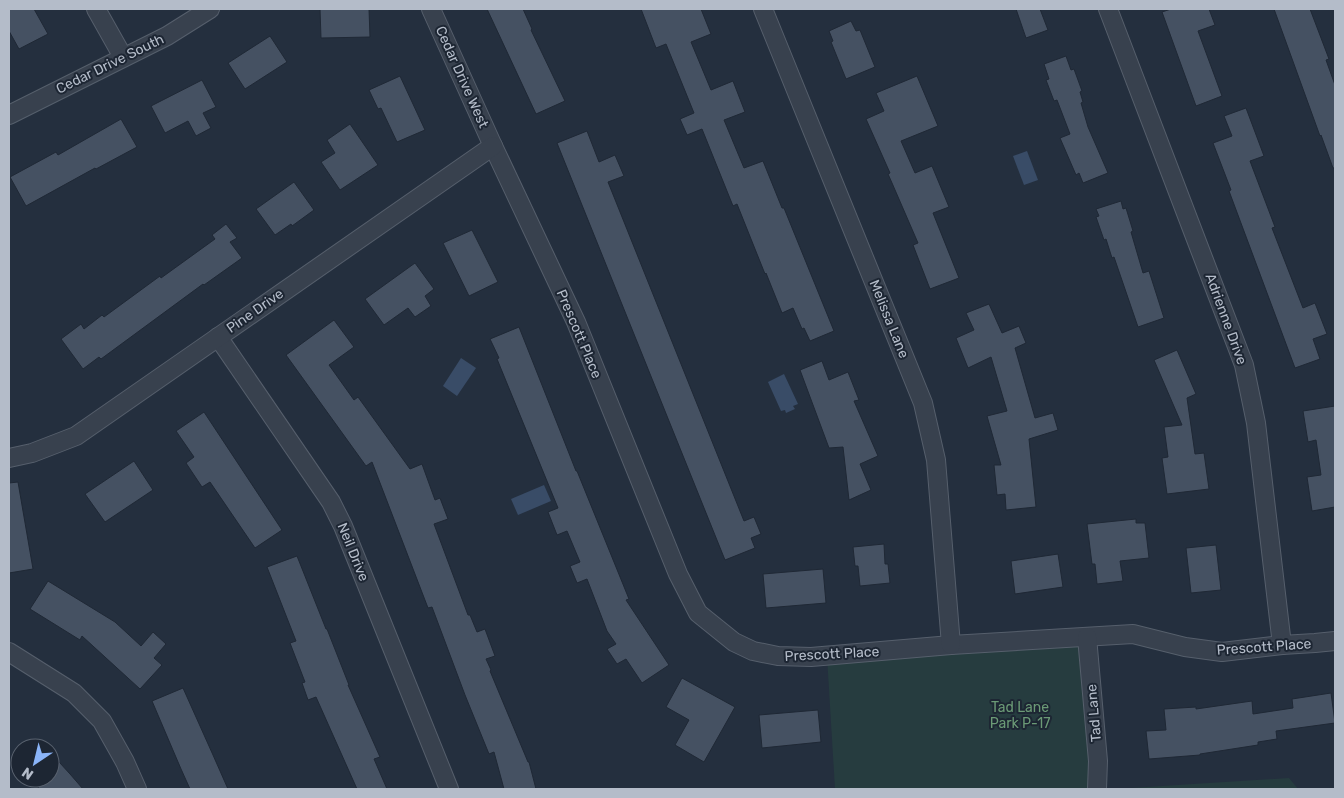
<svg xmlns="http://www.w3.org/2000/svg" width="1344" height="798" viewBox="0 0 1344 798" font-family="Rubik,sans-serif">
	<rect width="100%" height="100%" fill="#242f3e"/>
	<g fill="#263c3f">
		<path d="M 1087,637 L 1097,789 L 835,789 L 827,656 Z"/>
		<path d="M 1289,778 L 1298,789 L 1115,789 Z"/>
	</g>
	<g fill="#394c67">
		<path d="M 1027,151 L 1038,180 L 1024,185 L 1013,156 Z"/>
		<path d="M 461,358 L 476,368 L 457,396 L 443,386 Z"/>
		<path d="M 784,374 L 798,404 L 793,406 L 795,409 L 786,413 L 785,410 L 781,411 L 768,382 Z"/>
		<path d="M 544,485 L 551,501 L 518,515 L 511,499 Z"/>
	</g>
	<g fill="#455162" stroke="#1f2835">
		<path d="M 9,9 L 34,9 L 48,34 L 19,49 L 9,31 Z"/>
		<path d="M 320,9 L 369,9 L 370,37 L 321,38 Z"/>
		<path d="M 487,9 L 523,9 L 532,29 L 531,30 L 565,101 L 536,114 Z"/>
		<path d="M 641,9 L 701,9 L 711,34 L 691,42 L 711,90 L 733,81 L 745,112 L 724,120 L 744,168 L 763,161 L 782,208 L 784,208 L 834,331 L 810,341 L 804,328 L 802,329 L 793,308 L 782,313 L 766,273 L 765,274 L 737,204 L 733,206 L 702,129 L 687,135 L 680,119 L 694,113 L 666,44 L 656,48 Z"/>
		<path d="M 1016,9 L 1040,9 L 1048,30 L 1026,38 Z"/>
		<path d="M 1171,9 L 1209,9 L 1215,25 L 1198,31 L 1222,96 L 1196,106 L 1162,12 Z"/>
		<path d="M 1274,9 L 1310,9 L 1329,59 L 1326,60 L 1335,85 L 1335,168 L 1333,168 L 1321,135 L 1320,136 Z"/>
		<path d="M 851,21 L 856,31 L 860,30 L 875,67 L 846,79 L 831,42 L 833,41 L 829,31 Z"/>
		<path d="M 270,36 L 287,62 L 245,89 L 228,63 Z"/>
		<path d="M 1066,56 L 1071,70 L 1074,69 L 1082,91 L 1080,92 L 1083,102 L 1081,103 L 1088,127 L 1108,173 L 1083,183 L 1079,173 L 1076,175 L 1060,138 L 1070,134 L 1057,100 L 1054,101 L 1046,80 L 1049,79 L 1044,64 Z"/>
		<path d="M 400,76 L 425,130 L 397,142 L 381,108 L 378,109 L 369,90 Z"/>
		<path d="M 917,76 L 938,126 L 901,141 L 915,173 L 932,166 L 949,207 L 933,213 L 959,278 L 930,289 L 913,245 L 918,243 L 892,183 L 888,174 L 890,173 L 866,119 L 884,111 L 876,93 Z"/>
		<path d="M 202,80 L 216,107 L 203,113 L 211,128 L 196,136 L 188,121 L 165,133 L 151,106 Z"/>
		<path d="M 1246,108 L 1264,156 L 1250,161 L 1275,227 L 1272,228 L 1303,308 L 1315,303 L 1327,334 L 1313,339 L 1320,359 L 1295,368 L 1229,191 L 1231,190 L 1213,143 L 1232,136 L 1224,116 Z"/>
		<path d="M 121,119 L 137,147 L 96,169 L 95,168 L 26,206 L 10,177 L 56,152 L 58,155 Z"/>
		<path d="M 350,124 L 378,165 L 340,190 L 321,162 L 335,153 L 327,140 Z"/>
		<path d="M 587,131 L 599,162 L 615,155 L 624,176 L 608,182 L 744,521 L 754,517 L 761,534 L 751,538 L 755,548 L 725,560 L 557,143 Z"/>
		<path d="M 294,182 L 314,210 L 292,226 L 291,224 L 275,235 L 256,209 Z"/>
		<path d="M 1121,201 L 1123,209 L 1126,208 L 1133,231 L 1131,232 L 1143,273 L 1149,271 L 1164,318 L 1138,327 L 1114,257 L 1112,258 L 1106,239 L 1104,240 L 1096,217 L 1099,216 L 1096,209 Z"/>
		<path d="M 226,224 L 237,238 L 230,242 L 242,258 L 204,285 L 203,284 L 101,359 L 99,357 L 83,369 L 61,339 L 81,324 L 84,329 L 102,315 L 104,317 L 160,276 L 161,278 L 215,239 L 212,235 Z"/>
		<path d="M 472,230 L 498,282 L 469,296 L 443,243 Z"/>
		<path d="M 415,263 L 434,289 L 425,296 L 431,306 L 415,317 L 408,308 L 384,325 L 365,299 Z"/>
		<path d="M 989,304 L 1002,333 L 1019,326 L 1026,343 L 1015,348 L 1035,418 L 1053,413 L 1058,430 L 1029,439 L 1036,507 L 1006,510 L 1005,494 L 997,495 L 994,465 L 1001,465 L 987,416 L 1007,411 L 991,357 L 968,368 L 956,338 L 974,330 L 966,313 Z"/>
		<path d="M 334,320 L 354,347 L 329,365 L 354,400 L 358,397 L 410,469 L 422,464 L 435,500 L 440,498 L 448,519 L 434,524 L 468,615 L 470,615 L 477,632 L 485,629 L 495,656 L 486,659 L 491,670 L 490,671 L 528,762 L 529,762 L 536,789 L 504,789 L 494,752 L 489,754 L 465,695 L 432,607 L 428,608 L 372,462 L 366,466 L 286,355 Z"/>
		<path d="M 519,327 L 576,471 L 577,471 L 629,599 L 626,600 L 669,665 L 642,683 L 626,659 L 617,664 L 607,649 L 616,644 L 607,631 L 587,579 L 577,583 L 570,566 L 580,562 L 567,531 L 557,535 L 548,512 L 558,508 L 497,359 L 499,358 L 490,339 Z"/>
		<path d="M 1177,350 L 1196,394 L 1187,398 L 1195,454 L 1204,453 L 1209,489 L 1167,494 L 1162,458 L 1168,457 L 1164,427 L 1182,425 L 1154,360 Z"/>
		<path d="M 822,361 L 829,380 L 848,372 L 859,400 L 854,401 L 878,456 L 860,464 L 871,490 L 849,500 L 843,447 L 829,448 L 816,413 L 800,370 Z"/>
		<path d="M 1335,406 L 1335,507 L 1312,511 L 1307,477 L 1321,475 L 1316,440 L 1308,442 L 1303,411 Z"/>
		<path d="M 204,412 L 282,530 L 255,548 L 210,482 L 202,487 L 186,463 L 194,457 L 176,431 Z"/>
		<path d="M 134,461 L 153,490 L 105,522 L 85,494 Z"/>
		<path d="M 18,482 L 33,569 L 9,573 L 9,483 Z"/>
		<path d="M 1136,519 L 1136,523 L 1145,523 L 1149,558 L 1120,561 L 1123,581 L 1097,584 L 1095,564 L 1092,564 L 1087,524 Z"/>
		<path d="M 884,544 L 885,564 L 888,564 L 890,583 L 860,586 L 858,566 L 855,566 L 853,547 Z"/>
		<path d="M 1216,545 L 1221,590 L 1191,593 L 1186,548 Z"/>
		<path d="M 1058,554 L 1063,587 L 1015,594 L 1011,561 Z"/>
		<path d="M 297,556 L 326,629 L 327,629 L 349,685 L 348,685 L 380,757 L 374,759 L 387,789 L 357,789 L 316,697 L 308,700 L 302,683 L 305,682 L 290,643 L 296,641 L 267,567 Z"/>
		<path d="M 823,569 L 826,603 L 766,608 L 763,574 Z"/>
		<path d="M 48,581 L 115,622 L 141,646 L 153,632 L 166,644 L 154,658 L 162,665 L 140,689 L 82,636 L 80,640 L 30,609 Z"/>
		<path d="M 682,678 L 735,707 L 704,762 L 675,745 L 689,720 L 666,707 Z"/>
		<path d="M 183,688 L 213,755 L 228,789 L 190,789 L 181,769 L 152,701 Z"/>
		<path d="M 1331,693 L 1335,723 L 1276,731 L 1277,739 L 1258,742 L 1258,745 L 1200,754 L 1200,755 L 1149,759 L 1146,731 L 1166,730 L 1164,709 L 1196,707 L 1196,709 L 1252,701 L 1253,714 L 1293,708 L 1292,699 Z"/>
		<path d="M 818,710 L 821,742 L 762,748 L 759,715 Z"/>
		<path d="M 50,752 L 70,774 L 83,789 L 40,789 L 30,778 L 50,778 Z"/>
	</g>
	<g fill="none" stroke-linecap="round" stroke-linejoin="round">
		<defs>
			<g id="minor">
				<path d="M 96,9 L 123,57"/>
				<path d="M 431,9 L 493,146 L 576,322 L 678,574 L 698,613 L 734,642 L 753,651 L 778,656 L 811,657 L 951,645 L 1133,634 L 1185,647 L 1222,652 L 1282,645 L 1315,643 L 1335,641"/>
				<path d="M 763,9 L 923,403 L 936,460 L 951,645"/>
				<path d="M 1108,9 L 1244,365 L 1256,423 L 1282,645"/>
				<path d="M 9,115 L 167,36 L 210,9"/>
				<path d="M 218,337 L 331,502 L 343,526 L 449,789"/>
				<path d="M 9,458 L 32,453 L 76,436 L 493,146"/>
				<path d="M 1087,637 L 1098,761 L 1097,789"/>
				<path d="M 9,652 L 74,693 L 102,721 L 125,762 L 137,789"/>
			</g>
		</defs>
		<use href="#minor" stroke="#565f6c" stroke-width="20"/>
		<use href="#minor" stroke="#38414e" stroke-width="18"/>
	</g>
	<g text-anchor="middle" dominant-baseline="central" stroke-width="4" stroke-linejoin="round" paint-order="stroke">
		<g font-size="14" fill="#b4bcc9" stroke="#1d2633">
			<text transform="translate(110 64) rotate(-26)">Cedar Drive South</text>
			<text transform="translate(462 77) rotate(66)">Cedar Drive West</text>
			<text transform="translate(255 311) rotate(-35)">Pine Drive</text>
			<text transform="translate(889 319) rotate(68)">Melissa Lane</text>
			<text transform="translate(1226 319) rotate(70)">Adrienne Drive</text>
			<text transform="translate(579 334) rotate(67)">Prescott Place</text>
			<text transform="translate(353 552) rotate(68)">Neil Drive</text>
			<text transform="translate(1264 647) rotate(-4)">Prescott Place</text>
			<text transform="translate(832 654) rotate(-3)">Prescott Place</text>
			<text transform="translate(1094 713) rotate(-95)">Tad Lane</text>
		</g>
		<g font-size="14" fill="#6b9a76" stroke="#1d2633">
			<text x="1020" y="707">Tad Lane<tspan x="1020" dy="16">Park P-17</tspan></text>
		</g>
	</g>
	<rect width="1344" height="798" fill="none" stroke="#b4bcc9" stroke-width="20"/>
	<g transform="translate(35 763) rotate(215)"><circle r="24" fill="#1d2633" stroke="#59626f"/>
	<path d="M0-4L9 19L0 12L-9 19Z" fill="#8ab4f8"/>
	<text y="-8" font-size="14" font-weight="bold" text-anchor="middle" fill="#b4bcc9">N</text>
	</g>
</svg>
